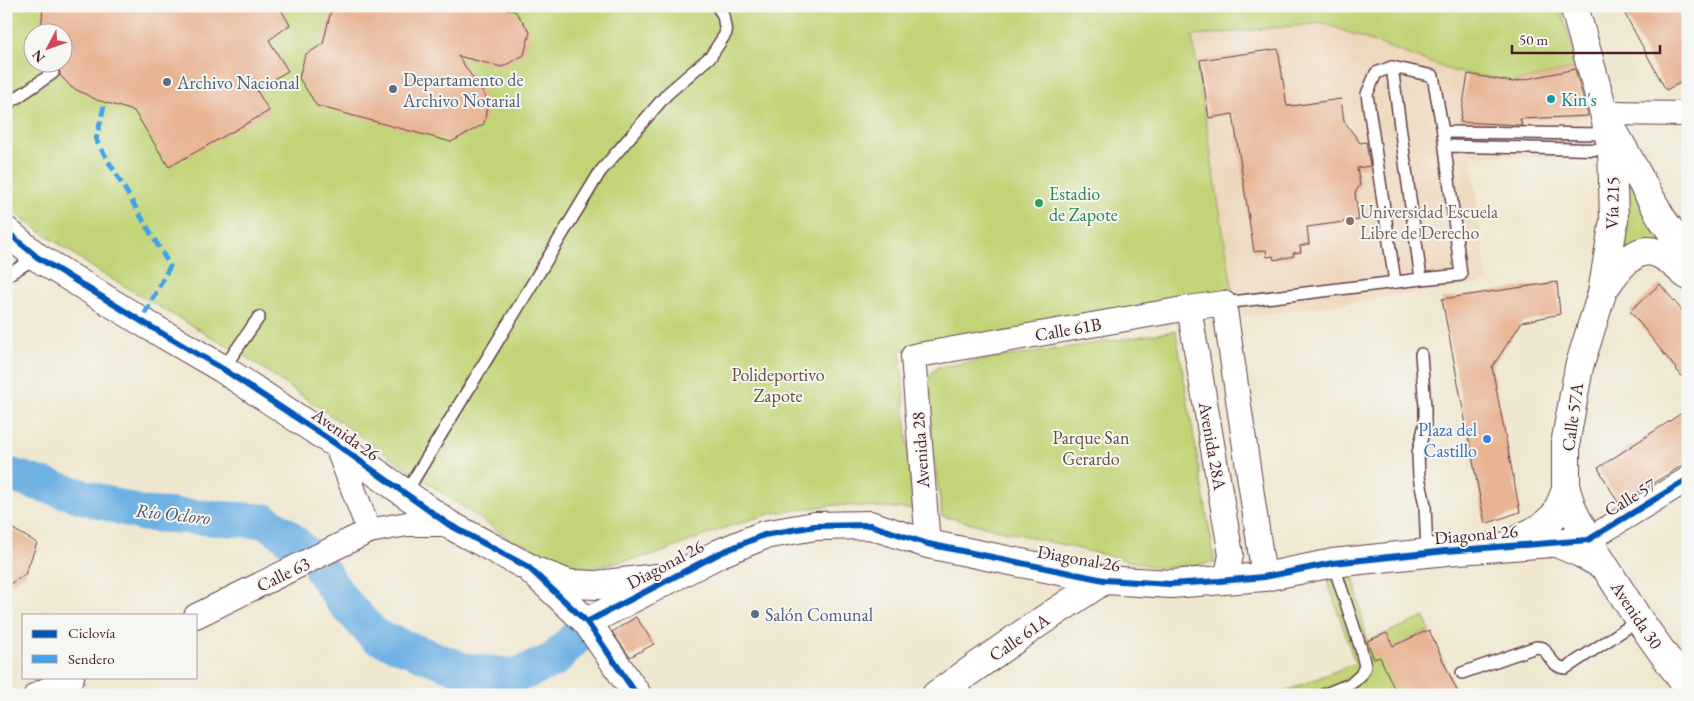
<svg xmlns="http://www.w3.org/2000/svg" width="1694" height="701" viewBox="0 0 1694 701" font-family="'EB Garamond',serif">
	<rect width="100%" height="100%" fill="#f6f6f2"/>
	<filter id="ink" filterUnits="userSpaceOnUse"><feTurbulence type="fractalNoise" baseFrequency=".02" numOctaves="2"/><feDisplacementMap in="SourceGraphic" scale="10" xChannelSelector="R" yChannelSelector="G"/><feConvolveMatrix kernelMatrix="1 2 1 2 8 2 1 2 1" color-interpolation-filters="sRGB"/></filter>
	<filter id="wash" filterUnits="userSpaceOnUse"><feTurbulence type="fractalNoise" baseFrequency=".0096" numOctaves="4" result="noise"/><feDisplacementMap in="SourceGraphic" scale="20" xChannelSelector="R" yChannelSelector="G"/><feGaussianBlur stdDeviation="1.12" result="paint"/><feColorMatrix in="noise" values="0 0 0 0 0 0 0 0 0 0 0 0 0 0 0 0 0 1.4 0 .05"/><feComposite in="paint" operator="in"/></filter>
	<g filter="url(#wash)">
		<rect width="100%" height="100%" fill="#efe7cf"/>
		<path fill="#edd7bb" d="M 1323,23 L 1453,71 L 1513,82 L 1520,119 L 1589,116 L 1595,160 L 1471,155 L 1488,283 L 1237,318 L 1192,36 Z"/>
		<g fill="#c2d477" stroke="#867a51" fill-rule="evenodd">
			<path d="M 6,6 L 1560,6 L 1578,68 L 1513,82 L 1453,71 L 1323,23 L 1192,36 L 1233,294 L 900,350 L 913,509 L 834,505 L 773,513 L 724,528 L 657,554 L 591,568 L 534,556 L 246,357 L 98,271 L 20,217 L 6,199 ZM 32,32 L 62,32 L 62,62 L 32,62 Z"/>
			<path d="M 1618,152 L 1676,260 L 1619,247 Z"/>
			<path d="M 1176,331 L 1215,563 L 1159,568 L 942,516 L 926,391 C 927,380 929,374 938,367 Z"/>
			<path d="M 1353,574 L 1367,641 L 1425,617 L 1429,630 L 1409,639 L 1434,695 L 1276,695 L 1355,663 L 1328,582 Z"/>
		</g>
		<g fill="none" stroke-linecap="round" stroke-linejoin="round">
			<g stroke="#6eb1e3" stroke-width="35">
				<path d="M 6,474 L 143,514 L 265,521 L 285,534 L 304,552"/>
				<path d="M 321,569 L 341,599 L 375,636 L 464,670 L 515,676 L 554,660 L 581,632"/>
			</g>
		</g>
		<g id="blocks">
			<g fill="#e8b493">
				<path d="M 43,6 L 279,6 L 290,25 L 269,40 L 288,71 L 256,89 L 269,111 L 169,167 L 134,111 L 97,100 L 71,87 L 60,75 L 59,68 L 52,66 L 49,62 L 62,62 L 62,32 L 41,32 Z"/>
				<path d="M 332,6 L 495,6 L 515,11 L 530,32 L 524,55 L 502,67 L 458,56 L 488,100 L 484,124 L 451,142 L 317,106 L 299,78 L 305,55 L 323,44 Z"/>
				<path d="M 1639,6 L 1688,6 L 1688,79 L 1666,90 L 1625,14 Z"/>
				<path d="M 1278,49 L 1287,106 L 1292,105 L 1292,106 L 1341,99 L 1344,121 L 1360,143 L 1366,142 L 1370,166 L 1357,168 L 1360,185 L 1355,193 L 1359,220 L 1307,227 L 1309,244 L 1300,246 L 1301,252 L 1293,253 L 1294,256 L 1274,260 L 1273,256 L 1267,257 L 1266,250 L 1254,252 L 1233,114 L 1209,118 L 1200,60 Z"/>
				<path d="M 1575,69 L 1588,116 L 1520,119 L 1522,125 L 1460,122 L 1468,74 L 1513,82 Z"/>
				<path d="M 1557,282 L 1560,314 L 1522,322 L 1492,367 L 1520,512 L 1485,524 L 1442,299 Z"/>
				<path d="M 1660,284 L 1688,318 L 1688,384 L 1630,311 Z"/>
				<path d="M 1688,409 L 1688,462 L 1619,504 L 1598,468 Z"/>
				<path d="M 6,525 L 37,543 L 25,575 L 6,586 Z"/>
				<path d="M 636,617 L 654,644 L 630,657 L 612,632 Z"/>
				<path d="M 1429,630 L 1459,695 L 1397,695 L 1380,657 L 1374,659 L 1367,641 L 1387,633 L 1393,646 Z"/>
			</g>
		</g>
	</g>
	<g filter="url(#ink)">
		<use href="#blocks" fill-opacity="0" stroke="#633d44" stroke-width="1"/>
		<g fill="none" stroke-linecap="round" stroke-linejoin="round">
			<defs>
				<g id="service">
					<path d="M 1392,67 L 1433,76 L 1443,132 L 1461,275 L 1421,279 Z"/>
					<path d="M 1392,67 L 1376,73 L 1367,94 L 1395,282"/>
					<path d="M 6,105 L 53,73"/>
					<path d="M 1443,132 L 1608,134"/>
					<path d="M 1445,146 L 1612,150"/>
					<path d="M 6,276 L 37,257"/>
					<path d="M 1224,303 L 1421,279"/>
					<path d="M 1421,354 L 1425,407 L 1425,424 L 1418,453 L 1419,477 L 1425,505 L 1427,553"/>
					<path d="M 223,369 L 259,317"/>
					<path d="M 405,494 L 600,172 L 667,94 L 711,56 L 726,33 L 723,15 L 717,6"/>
					<path d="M 1462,673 L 1536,647 L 1543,648 C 1550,657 1554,668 1566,668 L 1639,620"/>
					<path d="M 1323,695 L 1352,683 L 1361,675 L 1365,666 L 1361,649 L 1333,563"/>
				</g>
				<g id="minor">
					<path d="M 1604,113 L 1688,114"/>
					<path d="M 1189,308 L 1231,555 L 1228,570 L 1219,581"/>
					<path d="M 336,444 L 369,531"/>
					<path d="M 1588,540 L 1688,479"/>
					<path d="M 928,544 L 913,356 L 1189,308 L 1224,303 L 1264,577"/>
					<path d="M 196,616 L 369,531 L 407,524 L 448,524"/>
					<path d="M 36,695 L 72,677"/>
				</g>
				<g id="tertiary">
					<path d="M 6,231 L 37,257 L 141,321 L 223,369 L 336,444 L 448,524 L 528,567 L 587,622 L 637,695"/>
					<path d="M 1513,542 L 1542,527 L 1556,514 L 1566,490"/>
					<path d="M 538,572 L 569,584 L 597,585 L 657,578"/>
					<path d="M 587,622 L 720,553 L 764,535 L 815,526 L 870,525 L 928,544 L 1104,580 L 1171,584 L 1264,577 L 1333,563 L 1446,551 L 1577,541"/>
					<path d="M 936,695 L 1031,628 L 1104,580"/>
				</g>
				<g id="secondary">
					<path d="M 1574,6 L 1604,113 L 1612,150 L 1614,220 L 1602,293 L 1579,367 L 1566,439 L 1566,490 L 1573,511 L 1588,540 L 1639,620 L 1688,688"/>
					<path d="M 1613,130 L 1661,217 L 1688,255"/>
					<path d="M 1604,289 C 1615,273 1635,242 1659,254 C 1670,259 1679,269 1688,276"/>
					<path d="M 1554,542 L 1580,553 L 1604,566"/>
				</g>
			</defs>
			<use href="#service" stroke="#633d44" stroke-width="14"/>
			<use href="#minor" stroke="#633d44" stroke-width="26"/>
			<use href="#tertiary" stroke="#633d44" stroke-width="30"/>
			<use href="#secondary" stroke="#633d44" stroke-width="30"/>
			<use href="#service" stroke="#fff" stroke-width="11"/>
			<use href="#minor" stroke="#fff" stroke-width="24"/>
			<use href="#tertiary" stroke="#fff" stroke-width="28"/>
			<use href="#secondary" stroke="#fff" stroke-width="28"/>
			<path stroke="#40a2eb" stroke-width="5" stroke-dasharray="10 5" stroke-linecap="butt" d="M 104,106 L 96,140 L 170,266 L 141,321"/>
			<defs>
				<g id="cycleway">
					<path d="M 6,231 L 37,257 L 141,321 L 223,369 L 336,444 L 448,524 L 528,567 L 587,622 L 637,695"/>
					<path d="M 587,622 L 720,553 L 764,535 L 815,526 L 870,525 L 928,544 L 1104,580 L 1171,584 L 1219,581 L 1264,577 L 1333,563 L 1446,551 L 1588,540 L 1688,479"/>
				</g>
			</defs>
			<use href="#cycleway" stroke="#f6f6f2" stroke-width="9"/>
			<use href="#cycleway" stroke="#0057b8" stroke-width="6"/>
		</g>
	</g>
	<g fill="#5c6f8a" stroke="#f6f6f2" stroke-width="2">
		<circle cx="167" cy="82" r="5"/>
		<circle cx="393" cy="89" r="5"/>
		<circle cx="755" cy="614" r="5"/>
	</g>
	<circle fill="#0f9aa8" stroke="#f6f6f2" stroke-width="2" cx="1551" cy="99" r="5"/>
	<circle fill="#2e9e5b" stroke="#f6f6f2" stroke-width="2" cx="1039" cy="203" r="5"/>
	<circle fill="#8d6e63" stroke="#f6f6f2" stroke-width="2" cx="1350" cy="221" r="5"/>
	<circle fill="#3f7fe0" stroke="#f6f6f2" stroke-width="2" cx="1487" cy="439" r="5"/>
	<g text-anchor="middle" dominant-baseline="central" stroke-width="4" stroke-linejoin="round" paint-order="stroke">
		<g font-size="18" fill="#4e5e75" stroke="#f6f6f2" text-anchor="start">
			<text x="403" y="79">Departamento de<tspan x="403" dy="21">Archivo Notarial</tspan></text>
			<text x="177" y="82">Archivo Nacional</text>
			<text x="765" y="614">Salón Comunal</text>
		</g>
		<g font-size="18" fill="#0d838f" stroke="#f6f6f2" text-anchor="start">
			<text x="1561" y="99">Kin's</text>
		</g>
		<g font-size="18" fill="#27864d" stroke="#f6f6f2" text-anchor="start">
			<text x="1049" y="193">Estadio<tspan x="1049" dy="21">de Zapote</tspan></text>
		</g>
		<g font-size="18" fill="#4a1f2b" stroke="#f6f6f2">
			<text transform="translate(1612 203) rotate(-89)">Vía 215</text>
			<text transform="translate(1068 329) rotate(-10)">Calle 61B</text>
			<text transform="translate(1572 417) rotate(-82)">Calle 57A</text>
			<text transform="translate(346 434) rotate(35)">Avenida 26</text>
			<text transform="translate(1213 446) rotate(80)">Avenida 28A</text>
			<text transform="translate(920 450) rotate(-94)">Avenida 28</text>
			<text transform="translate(1630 497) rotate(-31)">Calle 57</text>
			<text transform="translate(1476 534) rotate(-5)">Diagonal 26</text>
			<text transform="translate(1079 558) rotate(10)">Diagonal 26</text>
			<text transform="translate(665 564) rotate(-28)">Diagonal 26</text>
			<text transform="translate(283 574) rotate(-26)">Calle 63</text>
			<text transform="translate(1637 615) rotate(56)">Avenida 30</text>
			<text transform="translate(1019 637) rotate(-35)">Calle 61A</text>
		</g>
		<g font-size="18" fill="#785e54" stroke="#f6f6f2" text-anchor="start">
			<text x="1360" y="211">Universidad Escuela<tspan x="1360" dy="21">Libre de Derecho</tspan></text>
		</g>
		<g font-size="18" fill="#684c3e" stroke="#f6f6f2">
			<text x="778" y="374">Polideportivo<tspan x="778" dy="21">Zapote</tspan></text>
			<text x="1091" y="437">Parque San<tspan x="1091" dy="21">Gerardo</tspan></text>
		</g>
		<g font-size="18" fill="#366cbe" stroke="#f6f6f2" text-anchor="end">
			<text x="1477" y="429">Plaza del<tspan x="1477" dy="21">Castillo</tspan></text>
		</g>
		<g font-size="19" font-style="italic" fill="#57526b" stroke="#f6f6f2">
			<text transform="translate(173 514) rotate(6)">Río Ocloro</text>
		</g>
	</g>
	<rect width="1694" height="701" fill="none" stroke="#f6f6f2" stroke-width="25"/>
	<rect x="22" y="614" width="175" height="65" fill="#f6f6f2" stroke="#b1a0a2"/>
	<rect x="32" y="630" width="25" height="8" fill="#0057b8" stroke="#b1a0a2"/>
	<text x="68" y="638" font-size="15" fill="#4a1f2b">Ciclovía</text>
	<rect x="32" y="655" width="25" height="8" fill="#40a2eb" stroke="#b1a0a2"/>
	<text x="68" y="664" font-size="15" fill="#4a1f2b">Sendero</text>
	<g transform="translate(48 48) rotate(229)"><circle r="24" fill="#f6f6f2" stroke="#b1a0a2"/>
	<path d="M0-4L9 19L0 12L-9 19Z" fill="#d1495b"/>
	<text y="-8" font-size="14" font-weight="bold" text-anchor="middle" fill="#4a1f2b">N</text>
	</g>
	<path d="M1512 45v8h148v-8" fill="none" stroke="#4a1f2b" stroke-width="2.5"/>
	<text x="1519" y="45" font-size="15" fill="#4a1f2b" stroke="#f6f6f2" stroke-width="4" paint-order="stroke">50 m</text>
</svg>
